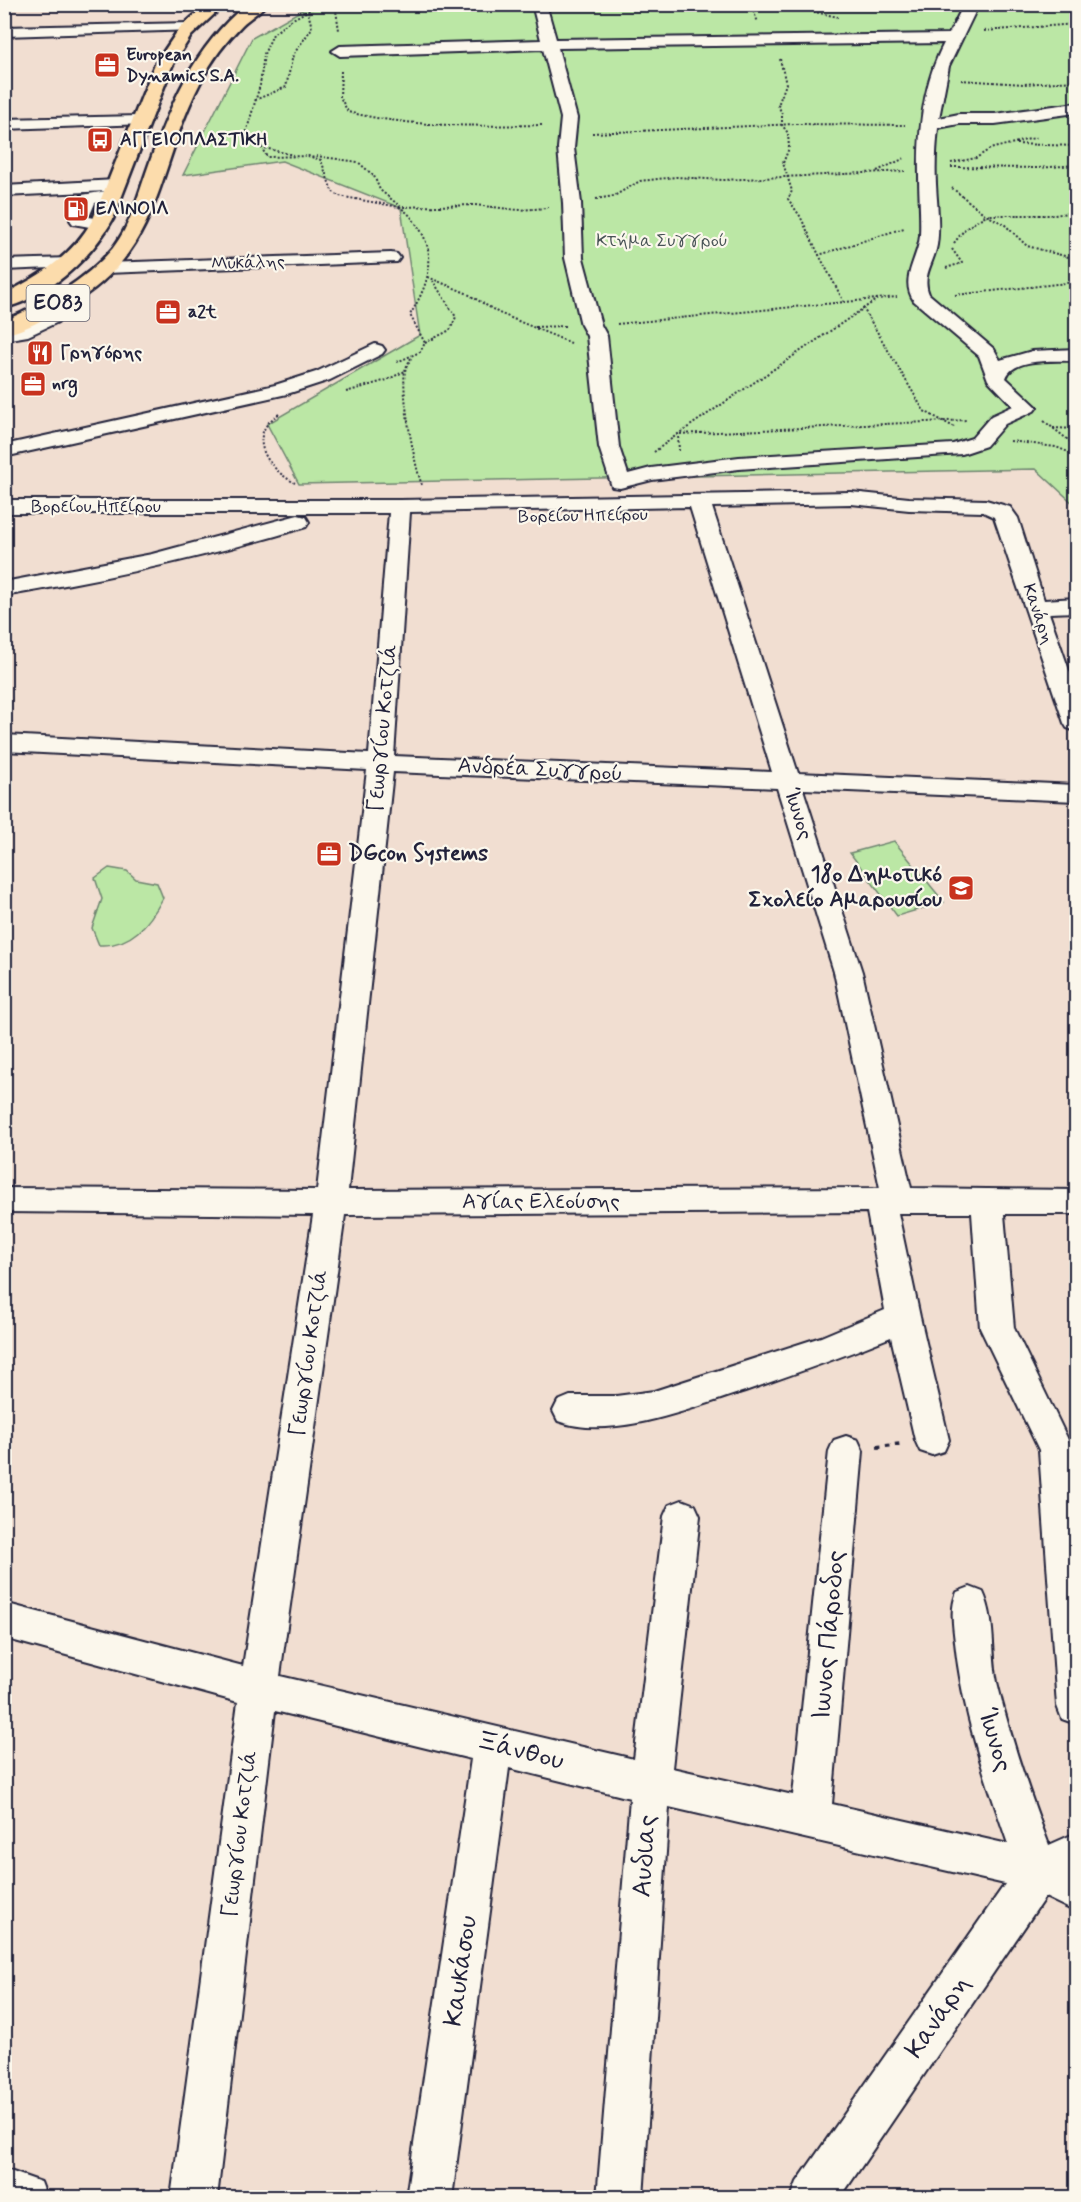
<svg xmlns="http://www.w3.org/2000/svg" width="1081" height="2202" viewBox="0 0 1081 2202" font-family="Mynerve,sans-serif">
	<rect width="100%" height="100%" fill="#f1ded1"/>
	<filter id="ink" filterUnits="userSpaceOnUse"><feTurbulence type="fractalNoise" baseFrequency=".0167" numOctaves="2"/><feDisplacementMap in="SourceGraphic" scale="12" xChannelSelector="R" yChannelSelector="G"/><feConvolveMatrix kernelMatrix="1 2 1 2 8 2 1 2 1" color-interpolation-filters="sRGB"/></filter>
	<g filter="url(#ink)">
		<g fill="#bbe7a5" stroke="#6e8470" stroke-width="1.5">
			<path d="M 311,5 L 1076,5 L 1076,506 L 1036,469 L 299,484 L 267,424 L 420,335 L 401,208 L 282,161 L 183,175 L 252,38 Z"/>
			<path d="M 894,841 L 944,902 L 897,916 L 850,853 Z"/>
			<path d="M 109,868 L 127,871 L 136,879 L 157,883 L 163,898 C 149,924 131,947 99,945 L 92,928 L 102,899 L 95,878 Z"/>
		</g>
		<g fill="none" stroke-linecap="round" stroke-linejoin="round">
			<defs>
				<g id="minor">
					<path d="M 532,4 L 546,4 L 556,39 L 949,34 L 964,4 L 979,4 L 949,66 L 939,118 L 959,114 L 995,114 L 1076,103 L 1076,113 L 995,124 L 959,124 L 938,128 C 936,147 935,166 936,184 C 937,205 940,225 937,245 C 934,263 921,276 929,294 L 994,349 L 1000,360 L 1032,351 L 1076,349 L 1076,361 C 1058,361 1013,357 1006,378 L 1037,407 L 1034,411 L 1005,424 L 986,446 L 962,454 L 739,469 L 652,480 L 620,488 L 612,487 L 599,447 L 587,336 L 581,325 L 565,258 L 563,203 L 558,148 L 561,118 L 543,49 L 340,56 L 332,51 L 340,46 L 541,40 ZM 944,43 C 923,83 918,131 919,176 C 919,196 921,216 920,236 C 918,259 899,279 914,301 L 979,356 L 988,380 L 1013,406 L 991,416 L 972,438 L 953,444 L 739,457 L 651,468 L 628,474 L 619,447 L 607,336 L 601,325 L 583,258 L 581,203 L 574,148 L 577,118 L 558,48 Z"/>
					<path d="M 191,23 L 196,24 L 198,27 L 196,30 L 4,36 L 4,27 Z"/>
					<path d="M 140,116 L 146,118 L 148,121 L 146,124 L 4,129 L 4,119 Z"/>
					<path d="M 116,180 L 122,181 L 125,185 L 122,189 L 114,190 L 121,195 L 118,199 L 95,203 L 89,217 L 107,220 L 110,224 L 107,228 L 101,229 L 73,224 L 70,220 L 82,195 L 107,191 L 4,196 L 4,186 Z"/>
					<path d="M 391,253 L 397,254 L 400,258 L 397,262 L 106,273 L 100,272 L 97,268 L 100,264 L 106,263 Z"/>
					<path d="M 69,258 L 75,259 L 78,263 L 75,267 L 4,270 L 4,260 Z"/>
					<path d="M 58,297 L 65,299 L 67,303 L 58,322 L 28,336 L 4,340 L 4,328 L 17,327 L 43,314 L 51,299 Z"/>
					<path d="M 375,344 L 382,346 L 385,350 L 382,354 L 330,380 L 287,394 L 4,457 L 4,445 L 275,385 L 316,372 Z"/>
					<path d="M 851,492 L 909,498 L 986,500 L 1010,507 L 1018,518 L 1044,600 L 1076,598 L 1076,612 L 1049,613 L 1076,690 L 1076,731 L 1067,728 L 1064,723 L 994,517 L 983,512 L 909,510 L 851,504 L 712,507 L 798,773 L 1076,785 L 1076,801 L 803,789 L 862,972 L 911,1188 L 1076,1190 L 1076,1214 L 1004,1214 L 1014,1328 L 1073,1450 L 1076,1486 L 1076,1724 L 1062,1719 L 1057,1706 L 1039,1450 L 980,1328 L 972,1213 L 898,1213 L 920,1317 L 949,1440 L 944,1451 L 932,1455 L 920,1451 L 915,1440 L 891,1337 C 843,1357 794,1374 745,1391 C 692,1408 612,1441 558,1421 L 553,1411 L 558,1401 L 570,1396 L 616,1396 L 654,1391 L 821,1337 L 885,1310 L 867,1212 L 345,1215 L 280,1676 L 634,1759 L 664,1516 L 669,1505 L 682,1500 L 695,1505 L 700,1516 L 672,1768 L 793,1795 L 829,1451 L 834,1440 L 846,1436 L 858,1440 L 863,1451 L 832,1804 L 1008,1844 C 985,1778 962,1711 955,1642 C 953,1624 950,1608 957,1592 L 970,1587 L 983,1592 C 996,1620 991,1653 997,1682 C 1010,1737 1029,1792 1049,1845 L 1076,1833 L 1076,1912 L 1045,1897 L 840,2198 L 791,2198 L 797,2182 L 1005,1884 L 669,1807 L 643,2198 L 597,2198 L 630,1798 L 509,1768 L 452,2198 L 406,2198 L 471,1759 L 275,1711 L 217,2198 L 171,2198 L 238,1702 L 4,1638 L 4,1603 L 243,1666 L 313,1215 L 4,1212 L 4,1188 L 317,1190 L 367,770 L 4,751 L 4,735 L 369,754 L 389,513 L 4,513 L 4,500 L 400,500 ZM 690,507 L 772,772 L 394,756 L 410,512 ZM 393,772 L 777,788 L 834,972 L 880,1188 L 348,1190 Z"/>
					<path d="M 298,515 L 306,517 L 309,522 L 306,527 C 207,557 106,579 4,596 L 4,582 L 152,554 Z"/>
					<path d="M 4,2169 L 41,2182 L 47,2198 L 4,2198 Z"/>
				</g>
				<g id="major">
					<path d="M 207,4 L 225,4 L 191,36 L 172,66 L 113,219 C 91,258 49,297 4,308 L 4,294 C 41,276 73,255 93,219 L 154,66 L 179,29 Z"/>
					<path d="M 247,4 L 266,4 C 259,13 249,18 242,25 C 225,42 212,60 201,81 C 154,171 165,253 63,309 C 44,319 25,330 4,335 L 4,321 C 45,303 84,282 113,248 C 130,226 137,199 146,173 C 168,110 193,47 247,4 Z"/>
				</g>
			</defs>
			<use href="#minor" stroke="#22223b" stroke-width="4"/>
			<use href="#major" stroke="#22223b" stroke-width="5"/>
			<g stroke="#22223b" stroke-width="2" stroke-dasharray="2 2" stroke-linecap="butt">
				<path d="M 320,4 L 291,20 L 273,34 L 264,54 L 260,85 L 246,133 L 261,147 L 267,157 L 308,156 L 321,160 L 332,191 L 339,196 L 399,207 C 409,212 415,222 421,231 C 438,261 426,288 410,315 L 425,343 L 420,352 L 397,362"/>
				<path d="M 335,4 L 339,30"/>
				<path d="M 750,4 L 758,22"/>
				<path d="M 778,4 L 838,17"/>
				<path d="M 984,31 L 1076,24"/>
				<path d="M 780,59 L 786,84 L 778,105 L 782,114 L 782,125 L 788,133 L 789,148 L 783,163 L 792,191 L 788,199 L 800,216 L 819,255"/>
				<path d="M 341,71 L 340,97 L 348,112 C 413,128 478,126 544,125"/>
				<path d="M 961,80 L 1023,84 L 1076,81"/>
				<path d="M 255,100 L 286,87 L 293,55 L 312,28 L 308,12"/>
				<path d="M 592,133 L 796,124 L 905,125"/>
				<path d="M 1016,144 L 1076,146"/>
				<path d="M 261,147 L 293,155"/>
				<path d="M 316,156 L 358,162 L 374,176 L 380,190 L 401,207 L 475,205 L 518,210 L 548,208"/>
				<path d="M 951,163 L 976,158 L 990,149 L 1038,137"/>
				<path d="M 951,167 L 1038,168 L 1076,165"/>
				<path d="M 877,171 L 905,158"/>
				<path d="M 952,188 L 986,215 L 1054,215 L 1076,212"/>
				<path d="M 596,199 L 614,196 L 640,181 L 676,177 L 723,180 L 905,171"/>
				<path d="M 954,243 L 965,229 L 986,215 L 1004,224 L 1027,246 L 1076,259"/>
				<path d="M 946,268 L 962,263 L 952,249"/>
				<path d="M 428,277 L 466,293 L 499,313 L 571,343"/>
				<path d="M 955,295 L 1076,282"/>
				<path d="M 844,302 L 819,255 L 904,228"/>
				<path d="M 863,308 L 924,411 L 954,427"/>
				<path d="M 617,324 L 897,297"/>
				<path d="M 535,327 L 565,326"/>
				<path d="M 425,343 L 450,330 L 456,317 L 433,281"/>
				<path d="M 411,358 C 409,362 406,367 405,371 C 401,391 414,465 422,485"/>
				<path d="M 346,392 L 387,380 L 405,371"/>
				<path d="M 279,414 C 244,436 268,469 295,483"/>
				<path d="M 1044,421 L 1076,446"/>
				<path d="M 1053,428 L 1076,429"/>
				<path d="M 1010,441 L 1056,447 L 1076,455"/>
				<path d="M 679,451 L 678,434 L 879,298"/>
				<path d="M 654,452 L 678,434 L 967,420"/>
			</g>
			<path stroke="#22223b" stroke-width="4" stroke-dasharray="4.5 4.5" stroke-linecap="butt" d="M 877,1447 L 902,1444"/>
			<use href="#minor" fill="#fbf7ec" fill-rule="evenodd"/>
			<use href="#major" fill="#fcdcac" fill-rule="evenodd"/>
		</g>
	</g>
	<defs>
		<symbol id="office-square" viewBox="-11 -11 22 22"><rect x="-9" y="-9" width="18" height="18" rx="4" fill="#c8321e" stroke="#fbf7ec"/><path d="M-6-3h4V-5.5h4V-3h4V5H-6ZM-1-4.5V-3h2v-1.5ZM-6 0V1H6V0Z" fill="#fff"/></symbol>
		<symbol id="bus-square" viewBox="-11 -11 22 22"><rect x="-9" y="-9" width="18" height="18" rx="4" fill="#c8321e" stroke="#fbf7ec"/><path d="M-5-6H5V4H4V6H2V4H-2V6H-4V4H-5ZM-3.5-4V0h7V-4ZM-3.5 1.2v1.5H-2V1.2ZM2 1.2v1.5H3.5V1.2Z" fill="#fff"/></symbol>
		<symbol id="fuel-square" viewBox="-11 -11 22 22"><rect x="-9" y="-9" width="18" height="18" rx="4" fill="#c8321e" stroke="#fbf7ec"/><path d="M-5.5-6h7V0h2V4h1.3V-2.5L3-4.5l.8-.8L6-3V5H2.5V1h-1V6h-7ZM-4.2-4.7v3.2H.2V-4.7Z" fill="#fff"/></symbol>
		<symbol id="restaurant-square" viewBox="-11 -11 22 22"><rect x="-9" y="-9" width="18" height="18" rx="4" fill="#c8321e" stroke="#fbf7ec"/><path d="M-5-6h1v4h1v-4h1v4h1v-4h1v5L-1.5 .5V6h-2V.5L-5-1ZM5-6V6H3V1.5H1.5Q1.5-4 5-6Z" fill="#fff"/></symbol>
		<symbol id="school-square" viewBox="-11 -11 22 22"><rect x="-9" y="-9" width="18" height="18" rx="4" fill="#c8321e" stroke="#fbf7ec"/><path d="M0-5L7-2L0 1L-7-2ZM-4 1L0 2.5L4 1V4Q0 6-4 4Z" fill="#fff"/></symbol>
	</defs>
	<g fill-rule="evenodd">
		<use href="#office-square" x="92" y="50" width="30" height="30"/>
		<use href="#bus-square" x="85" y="125" width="30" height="30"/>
		<use href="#fuel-square" x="61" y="194" width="30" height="30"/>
		<use href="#office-square" x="153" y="297" width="30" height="30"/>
		<use href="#restaurant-square" x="25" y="338" width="30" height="30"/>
		<use href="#office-square" x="18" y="369" width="30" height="30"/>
		<use href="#office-square" x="314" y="839" width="30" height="30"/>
		<use href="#school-square" x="946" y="873" width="30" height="30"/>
	</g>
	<g text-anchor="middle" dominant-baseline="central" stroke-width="4.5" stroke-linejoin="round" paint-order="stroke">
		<g font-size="18" font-weight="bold" fill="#22223b" stroke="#fbf7ec" text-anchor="start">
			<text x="126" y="55">European<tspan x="126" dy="21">Dynamics S.A.</tspan></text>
			<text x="120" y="140">ΑΓΓΕΙΟΠΛΑΣΤΙΚΗ</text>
			<text x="96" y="209">ΕΛΙΝΟΙΛ</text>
			<text x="188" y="312">a2t</text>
			<text x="60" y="353">Γρηγόρης</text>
			<text x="52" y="384">nrg</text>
		</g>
		<g font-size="18" fill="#485356" stroke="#fbf7ec">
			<text x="662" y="241">Κτήμα Συγγρού</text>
		</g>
		<g font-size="18" fill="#22223b" stroke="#fbf7ec">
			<text transform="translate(248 263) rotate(-2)">Μυκάλης</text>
			<text x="96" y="507">Βορείου Ηπείρου</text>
			<text transform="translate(583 516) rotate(-1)">Βορείου Ηπείρου</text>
			<text transform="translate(1038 614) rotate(71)">Κανάρη</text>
		</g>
		<rect fill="#fbf7ec" stroke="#636270" stroke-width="1.5" x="26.5" y="285" width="63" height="36" rx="4.5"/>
		<g font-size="21" font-weight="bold" fill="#22223b">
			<text x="58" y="303">ΕΟ83</text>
		</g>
		<g font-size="22" fill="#22223b" stroke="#fbf7ec">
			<text transform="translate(383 728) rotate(-85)">Γεωργίου Κοτζιά</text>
			<text transform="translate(540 770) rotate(3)">Ανδρέα Συγγρού</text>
			<text transform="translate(798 814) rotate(73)">Ίωνος</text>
			<text x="541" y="1202">Αγίας Ελεούσης</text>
			<text transform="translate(309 1353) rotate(-82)">Γεωργίου Κοτζιά</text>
			<text transform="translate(240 1834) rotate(-83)">Γεωργίου Κοτζιά</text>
		</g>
		<g font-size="22" font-weight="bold" fill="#22223b" stroke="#fbf7ec" text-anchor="start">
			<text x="348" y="854">DGcon Systems</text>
			<text x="942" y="875" text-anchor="end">18ο Δημοτικό<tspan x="942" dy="25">Σχολείο Αμαρουσίου</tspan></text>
		</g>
		<g font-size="27" fill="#22223b" stroke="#fbf7ec">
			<text transform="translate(829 1635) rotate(-85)">Ιωνος Πάροδος</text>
			<text transform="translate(995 1740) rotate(74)">Ίωνος</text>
			<text transform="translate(520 1751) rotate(14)">Ξάνθου</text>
			<text transform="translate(645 1856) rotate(-86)">Αυδιας</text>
			<text transform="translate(461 1971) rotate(-82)">Καυκάσου</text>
			<text transform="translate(938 2017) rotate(-56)">Κανάρη</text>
		</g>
	</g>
	<rect width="1081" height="2202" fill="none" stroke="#fbf7ec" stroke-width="24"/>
	<rect x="12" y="12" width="1057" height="2178" fill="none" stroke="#22223b" stroke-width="2" filter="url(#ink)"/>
</svg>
